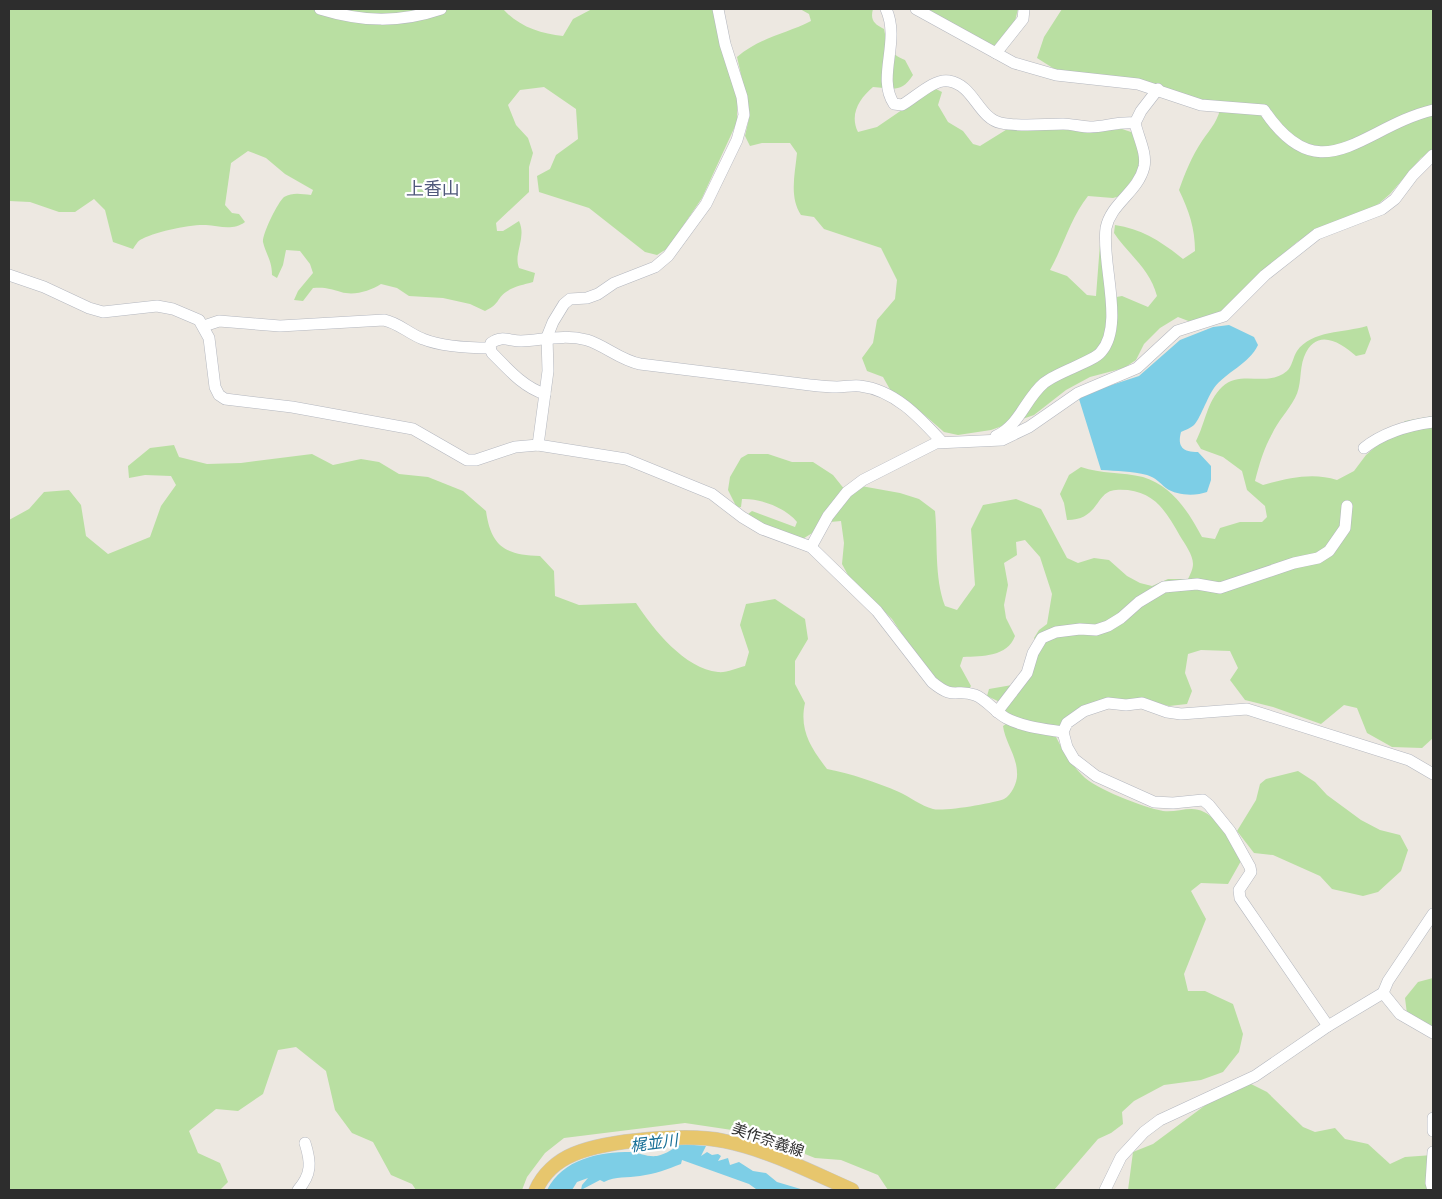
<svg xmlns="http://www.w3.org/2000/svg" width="1442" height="1199" viewBox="0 0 1442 1199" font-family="Cabin,'Noto Sans JP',sans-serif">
	<rect width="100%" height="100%" fill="#ede8e1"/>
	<g fill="#b9dfa2">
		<path d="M 9,9 L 503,9 C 518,26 540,34 563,36 L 573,19 L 592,9 L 714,9 L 737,100 L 737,122 L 702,198 L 668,248 L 657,255 L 645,252 L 589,208 L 539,192 L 537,176 L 550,169 L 556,155 L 578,139 L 576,109 L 544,87 L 520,90 L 508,105 L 516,125 L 528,138 L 533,153 L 529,167 L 529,192 L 496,223 L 497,231 L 503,231 L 519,221 C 527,238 513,253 519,268 L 535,273 L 533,282 C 523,285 514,286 506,292 C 496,299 501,303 485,311 L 470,304 L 443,298 L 409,296 L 397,288 L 381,284 C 370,291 354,296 341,292 C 330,289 326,287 313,288 L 303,301 L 294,300 L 298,291 L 313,273 L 310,264 L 300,251 L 286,250 L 283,265 L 277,278 L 272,275 C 272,260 266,255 263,242 C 262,234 278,202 284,197 C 293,192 301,194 311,195 L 313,190 L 285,174 L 266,158 L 248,151 L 231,163 L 225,205 L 232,213 L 239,214 L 245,222 C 233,231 219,226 206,225 C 191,224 153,232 140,240 C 137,242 135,246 133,249 L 113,242 L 105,210 L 94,199 L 75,212 L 59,212 L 30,202 L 9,201 Z"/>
		<path d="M 800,9 L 873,9 C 870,20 874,24 884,29 C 887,44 889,54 905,60 L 913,75 C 901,94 892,88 873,87 C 860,98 849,114 858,132 L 877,127 L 934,88 L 942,92 L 938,105 L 948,122 L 963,131 L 973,144 L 980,146 L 1009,128 L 1100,131 L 1122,129 L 1134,133 L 1142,166 L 1120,196 L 1113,198 L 1088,196 C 1071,217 1064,245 1050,270 L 1067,276 L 1087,295 L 1096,296 L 1101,231 L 1111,298 L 1122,296 L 1148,307 L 1157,296 C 1150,269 1129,255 1114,233 L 1115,225 C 1142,229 1162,242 1183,259 L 1195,251 C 1195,228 1189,211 1179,190 C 1185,173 1192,156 1202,141 C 1211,128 1219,120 1221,104 L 1056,70 L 1037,58 L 1044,37 L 1062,9 L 1433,9 L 1433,150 L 1421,158 L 1390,194 L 1376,206 L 1323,226 L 1297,242 L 1267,268 L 1226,311 L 1191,322 L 1178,317 L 1160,328 L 1144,344 L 1136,360 L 1124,368 L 1090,377 L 1066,390 L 1034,415 L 991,430 L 958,435 L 944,432 L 921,412 L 892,393 L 883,377 L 867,371 L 862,358 L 873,343 L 877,320 L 895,299 L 897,280 L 881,248 L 824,229 L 814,217 L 801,215 C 789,197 795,174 797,153 L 790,143 L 762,143 L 750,146 L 745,136 L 750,114 L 737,57 C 760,37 786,34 811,21 L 809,14 Z"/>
		<path d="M 924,9 L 1018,9 L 1015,21 L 995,45 L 985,45 Z"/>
		<path d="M 1367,326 L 1371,339 L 1365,354 L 1356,356 C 1340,342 1316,327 1304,357 C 1299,370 1302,386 1295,398 C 1288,411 1278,421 1272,434 C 1264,448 1259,465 1255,481 L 1263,485 C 1287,478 1313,472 1337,480 L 1354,471 L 1366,455 L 1405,421 L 1433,416 L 1433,738 L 1422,748 L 1392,747 L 1367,733 L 1357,708 L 1344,705 L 1321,724 L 1273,707 L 1245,700 L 1230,680 L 1238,668 L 1230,651 L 1201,650 L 1188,654 L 1185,673 L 1192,691 L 1187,704 L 1169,706 L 1149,701 L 1103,701 L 1059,729 L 1007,717 L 1002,703 L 987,696 L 989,689 L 1012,685 L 1040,648 L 1034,638 L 1039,630 L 1047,624 L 1052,594 L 1040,557 L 1025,540 L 1016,542 L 1017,555 L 1004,563 L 1008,585 L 1004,605 L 1006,618 L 1015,636 C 1007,657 983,656 963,657 L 960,666 L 971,686 L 969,689 L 952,689 L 939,683 L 918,658 L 892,619 L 849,577 L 842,564 L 844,543 L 841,521 L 830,522 L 801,540 L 758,523 L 748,514 L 752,511 L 795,527 L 797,522 C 786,508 760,498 742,499 L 741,507 L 737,508 L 728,490 L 730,477 L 741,458 L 748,454 L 768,454 L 792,462 L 813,462 L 833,475 L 845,490 L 861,486 L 900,493 L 919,499 L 935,511 C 938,542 934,577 945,606 L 957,610 L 975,585 L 971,529 L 983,505 L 1016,499 L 1041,509 L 1067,558 L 1078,563 L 1094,558 L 1109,560 L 1127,576 L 1140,583 L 1152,586 L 1168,579 L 1188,579 C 1190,575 1193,569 1193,564 C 1193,555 1185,544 1180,536 C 1165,509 1152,488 1116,490 C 1095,491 1100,520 1067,520 L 1064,503 L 1060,494 L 1069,475 L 1081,467 C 1101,474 1122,472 1143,477 C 1172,486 1188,511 1202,537 L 1215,539 L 1220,528 L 1240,522 L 1262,522 L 1267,517 L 1265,506 L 1247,490 L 1242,471 L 1223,457 L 1201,449 L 1196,441 C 1205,424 1207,401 1222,387 C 1241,369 1267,388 1287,371 C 1292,367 1293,357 1297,351 C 1312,330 1344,333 1367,326 Z"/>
		<path d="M 174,445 L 179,457 L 207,464 L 241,463 L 312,454 L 333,465 L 361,459 L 379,462 L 399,474 L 428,477 L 463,491 L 486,511 C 491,547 506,555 540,556 L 554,571 L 555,596 L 579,605 L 636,603 C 653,629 685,669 718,672 C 726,673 737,668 745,666 L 749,652 L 740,625 L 746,604 L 775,599 L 805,619 L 808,639 L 795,661 L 795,684 L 805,703 C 799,730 811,748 827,769 C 852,774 876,782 899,792 C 910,797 921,806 933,809 C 943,812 995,803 1004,799 C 1012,795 1018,781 1017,773 C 1017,756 1005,742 1003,726 L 1006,724 L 1056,737 C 1063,751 1071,764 1082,775 C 1095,789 1143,807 1163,811 C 1177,813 1191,805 1204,812 C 1222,821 1232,844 1241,861 L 1228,884 L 1201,883 L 1191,891 L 1206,919 L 1184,974 L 1188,991 L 1205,991 L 1233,1004 L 1243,1034 L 1239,1052 L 1223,1072 L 1201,1080 L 1164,1085 L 1134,1101 L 1122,1112 L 1123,1124 L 1111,1133 L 1098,1139 L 1054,1190 L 888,1190 L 878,1175 L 841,1160 L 815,1158 L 752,1133 L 685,1123 L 564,1138 L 545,1153 L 527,1177 L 522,1190 L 416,1190 L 412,1184 L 391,1175 L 373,1142 L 352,1133 L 335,1110 L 326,1071 L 296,1047 L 278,1050 L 263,1094 L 238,1111 L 216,1109 L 189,1131 L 198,1153 L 220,1163 L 228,1182 L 220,1190 L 9,1190 L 9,520 L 29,509 L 44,492 L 69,490 L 81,505 L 86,536 L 108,554 L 150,537 L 161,506 L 176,485 L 171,476 L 145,475 L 129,478 L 128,466 L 150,448 Z"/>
		<path d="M 1298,771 L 1315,782 L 1327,795 L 1361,820 L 1380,830 L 1400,835 L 1408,850 L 1401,871 L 1378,892 L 1363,896 L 1332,889 L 1320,876 L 1273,855 L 1254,853 L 1237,831 L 1256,800 L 1260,784 L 1266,779 Z"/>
		<path d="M 1433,978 L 1433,1028 L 1407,1014 L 1405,998 L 1418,982 Z"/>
		<path d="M 1251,1084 L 1267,1092 L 1303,1127 L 1315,1132 L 1335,1128 L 1345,1139 L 1368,1144 L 1390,1164 L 1405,1157 L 1433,1155 L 1433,1190 L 1128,1190 L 1133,1152 L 1153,1144 L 1215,1098 Z"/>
	</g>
	<g fill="#7dcee6">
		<path d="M 1229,325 L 1254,337 L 1258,345 C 1249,364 1226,372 1214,388 C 1208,396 1199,421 1194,425 C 1191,428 1185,430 1181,432 C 1177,447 1183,452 1198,452 L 1211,466 L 1211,480 L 1207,492 C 1196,496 1177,496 1166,488 C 1160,483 1156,478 1147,475 C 1132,471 1117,471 1101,470 L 1079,399 L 1087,393 L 1139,376 L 1180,340 L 1213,327 Z"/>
		<path d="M 682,1144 L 706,1146 L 701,1156 L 707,1152 L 712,1155 L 718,1154 L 721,1156 L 718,1161 L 728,1158 L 730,1165 L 739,1162 L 753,1171 L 766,1173 L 777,1182 L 804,1190 L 765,1190 L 756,1189 L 749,1184 L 682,1160 L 681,1164 C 668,1169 655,1174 640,1176 C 627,1178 616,1176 604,1182 L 600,1180 L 581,1190 L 582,1185 L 588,1178 L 577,1182 L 572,1190 L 547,1190 C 563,1159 598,1152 631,1152 C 641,1153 646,1157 657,1156 C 667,1154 673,1148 682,1144 Z"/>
	</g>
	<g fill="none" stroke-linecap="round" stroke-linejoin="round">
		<defs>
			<g id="minor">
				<path d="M 320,9 C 362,22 400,23 441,9"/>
				<path d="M 886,9 C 901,42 876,77 894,104 L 902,105 C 915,98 934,78 949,81 C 974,85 978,118 1001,123 C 1020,127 1044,124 1063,124 C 1072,124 1081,127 1090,127 C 1105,127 1119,121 1135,123"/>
				<path d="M 916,9 L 1014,63 L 1056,75 L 1138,84 L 1201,105 L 1264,110 C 1321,195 1362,127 1433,110"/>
				<path d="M 996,53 L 1023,19 L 1024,9"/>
				<path d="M 9,275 L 44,287 L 89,308 L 103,312 L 157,306 L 173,309 L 199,320 L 209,338 L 215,387 L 219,395 L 225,399 L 292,407 L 413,429 L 467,460 L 476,460 L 515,447 L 538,445 L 626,459 L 712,494 L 742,517 L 762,529 L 811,547 L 877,611 L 932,682 C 955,701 955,688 975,695 C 986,699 995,712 1006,718 C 1023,727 1044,729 1063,732"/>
				<path d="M 204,326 L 219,321 L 280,326 L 384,320 C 399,323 409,334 423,339 C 443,347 469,348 490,348"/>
				<path d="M 490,348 L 491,343 C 502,335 509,341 521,341 C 543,340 564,334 587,340 C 606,346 620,360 640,364 L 810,385 C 819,386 828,387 837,387 C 845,387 853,385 860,386 C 895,390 920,418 942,442"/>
				<path d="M 490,348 L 492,353 C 508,369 523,387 545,394"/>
				<path d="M 996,436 C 1020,425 1025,399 1044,383 C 1059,371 1093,362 1101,352 C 1125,325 1101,263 1106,228 C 1111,203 1138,192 1144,167 C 1147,153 1138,137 1135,123 L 1141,111 L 1158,89"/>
				<path d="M 538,445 L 548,371 L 547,337 L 553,322 L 564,304 L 570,299 L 587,298 L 598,294 L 614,283 L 655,267 L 668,256 L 706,204 L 737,140 L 744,115 L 742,97 L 725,44 L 718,9"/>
				<path d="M 1364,448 C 1383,433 1410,425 1433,422"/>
				<path d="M 811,547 L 828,516 L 847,492 L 863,480 L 936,443 L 1002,440 L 1029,427 L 1078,393 L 1137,368 L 1177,331 L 1224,316 L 1265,275 L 1317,234 L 1382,209 L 1395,199 L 1413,175 L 1433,155"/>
				<path d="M 997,712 L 1027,673 L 1033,653 L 1042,638 L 1056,632 L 1080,629 L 1096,630 L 1108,626 L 1121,618 L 1139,602 L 1164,587 L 1197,584 L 1220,588 L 1294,563 L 1318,558 L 1329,551 L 1345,528 L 1347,506"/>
				<path d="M 1383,993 L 1400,1014 L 1433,1033"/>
				<path d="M 1328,1026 L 1240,898 L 1239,890 L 1251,872 L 1250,867 L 1230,831 L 1209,805 L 1203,800 L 1173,803 L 1154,802 L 1096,776 L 1074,759 L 1067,747 L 1063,732 L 1067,723 L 1084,711 L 1108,703 L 1126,705 L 1142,703 L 1167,712 L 1181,714 L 1247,709 L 1409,760 L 1433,774"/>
				<path d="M 1433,1118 L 1433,1131"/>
				<path d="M 298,1190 C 312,1174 311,1162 305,1143"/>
				<path d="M 1105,1190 L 1121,1157 L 1144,1132 L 1160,1120 L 1255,1076 L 1328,1026 L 1383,993 L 1388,981 L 1433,914"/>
				<path d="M 1433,1190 L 1431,1183 L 1433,1152"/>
			</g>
			<path id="major" d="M 536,1190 C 543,1174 557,1161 574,1154 C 607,1140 689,1133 724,1141 C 769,1150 811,1172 852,1190"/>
		</defs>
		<use href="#minor" stroke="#b4b7bf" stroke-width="12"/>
		<use href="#major" stroke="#c8c8c8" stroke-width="15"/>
		<use href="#minor" stroke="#fff" stroke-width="11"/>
		<use href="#major" stroke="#e7c66d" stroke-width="14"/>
	</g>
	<g text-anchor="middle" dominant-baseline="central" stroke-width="4.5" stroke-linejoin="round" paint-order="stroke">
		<g font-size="15" fill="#2d2d2d" stroke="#fff">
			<text transform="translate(768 1140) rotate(19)">美作奈義線</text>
		</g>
		<g font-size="16" font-style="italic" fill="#186f96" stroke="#fff">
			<text transform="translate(654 1143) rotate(-7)">梶並川</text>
		</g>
		<g font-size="18" fill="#50597b" stroke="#fff">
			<text x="433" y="189">上香山</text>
		</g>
	</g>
	<rect width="1442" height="1199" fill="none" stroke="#2d2d2d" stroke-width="20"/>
</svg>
